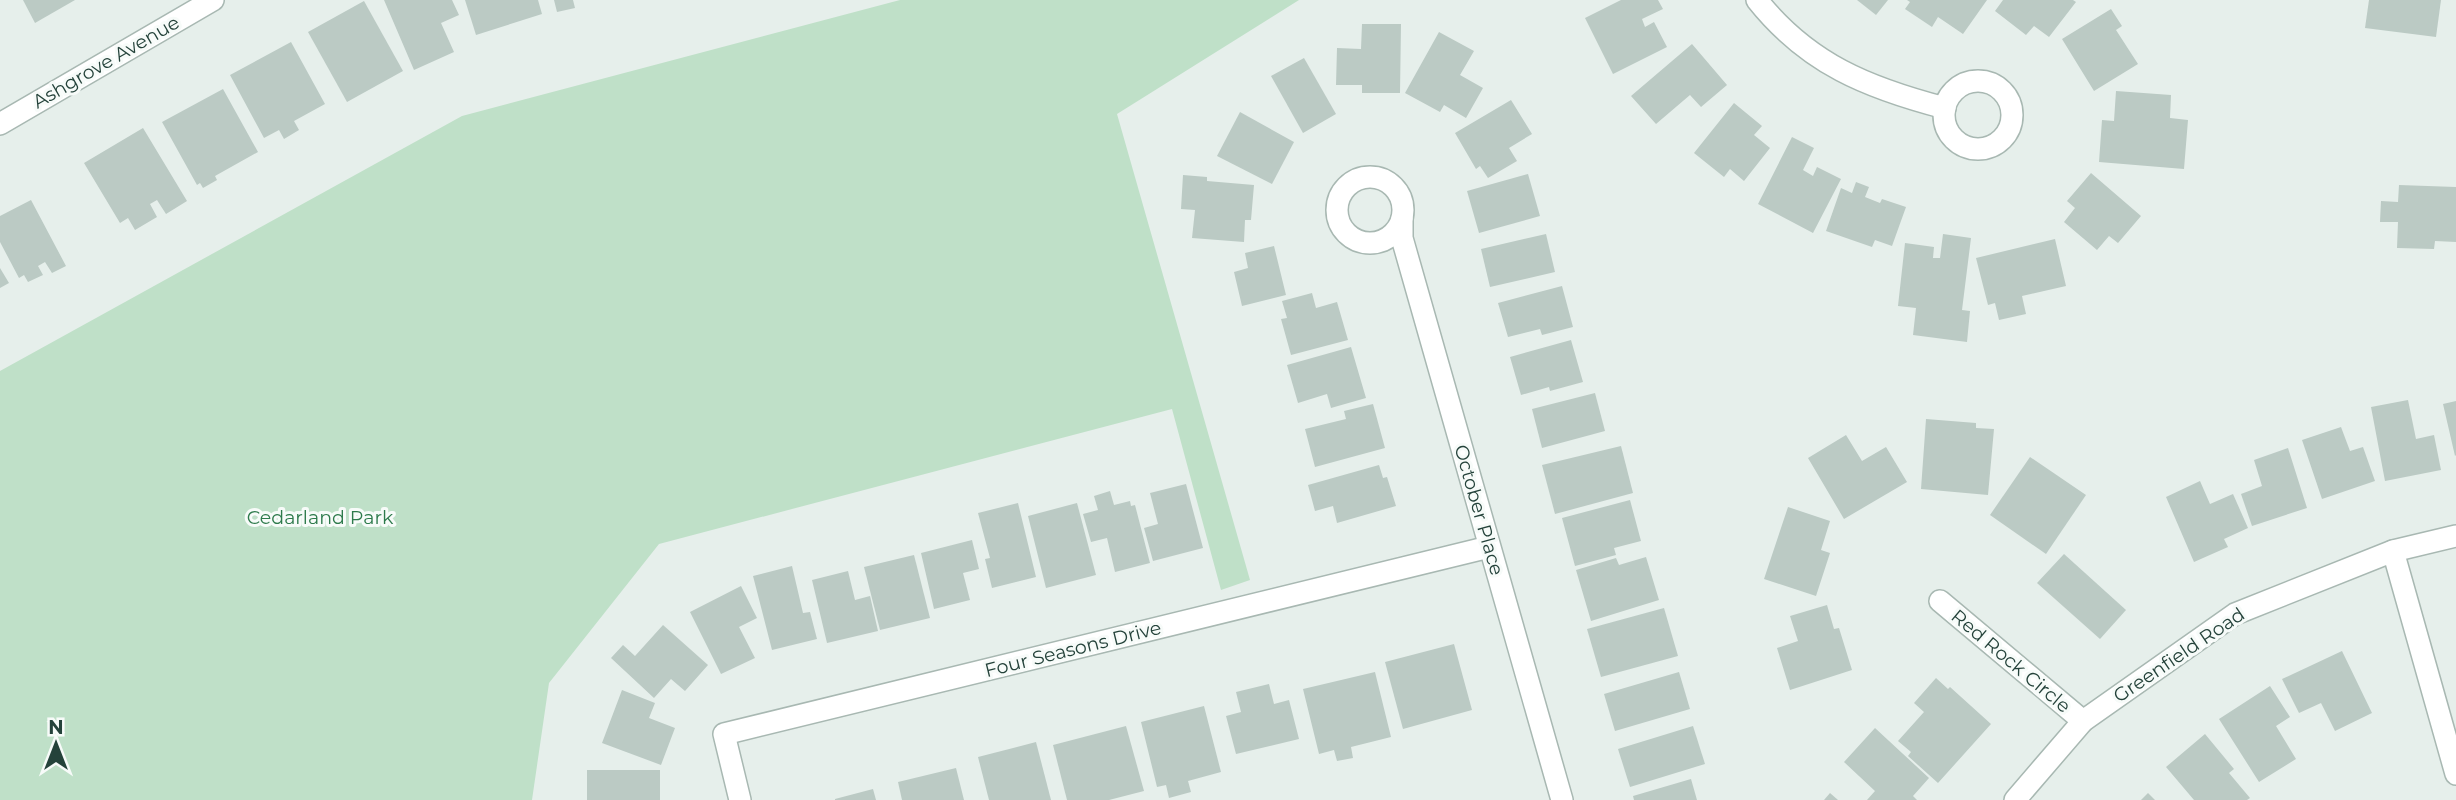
<svg xmlns="http://www.w3.org/2000/svg" width="2456" height="800" viewBox="0 0 2456 800" font-family="Montserrat,sans-serif">
	<rect width="100%" height="100%" fill="#e6efeb"/>
	<path fill="#bfe0c8" d="M 900,0 L 1299,0 L 1117,114 L 1250,580 L 1221,590 L 1172,409 L 659,544 L 549,683 L 532,800 L 0,800 L 0,371 L 462,116 Z"/>
	<g fill="#bbcac4">
		<path d="M 23,0 L 75,0 L 35,23 Z"/>
		<path d="M 384,0 L 452,0 L 459,15 L 441,23 L 454,52 L 414,70 Z"/>
		<path d="M 465,0 L 538,0 L 542,14 L 476,35 Z"/>
		<path d="M 554,0 L 573,0 L 575,8 L 557,12 Z"/>
		<path d="M 1621,0 L 1658,0 L 1663,9 L 1642,19 L 1645,27 L 1654,22 L 1667,47 L 1613,74 L 1585,18 Z"/>
		<path d="M 1857,0 L 1888,0 L 1876,15 Z"/>
		<path d="M 1907,0 L 1987,0 L 1963,34 L 1938,17 L 1932,27 L 1905,9 L 1910,2 Z"/>
		<path d="M 2003,0 L 2073,0 L 2076,2 L 2049,37 L 2034,26 L 2026,35 L 1995,11 Z"/>
		<path d="M 2369,0 L 2441,0 L 2436,37 L 2365,28 Z"/>
		<path d="M 364,1 L 403,71 L 347,102 L 308,32 Z"/>
		<path d="M 2111,9 L 2122,26 L 2116,30 L 2138,64 L 2094,91 L 2062,39 Z"/>
		<path d="M 1362,24 L 1401,24 L 1400,93 L 1362,93 L 1362,85 L 1336,85 L 1337,48 L 1361,49 Z"/>
		<path d="M 1439,32 L 1474,51 L 1460,75 L 1483,88 L 1466,118 L 1444,105 L 1440,112 L 1405,93 Z"/>
		<path d="M 291,42 L 325,104 L 294,121 L 299,130 L 284,139 L 279,130 L 264,138 L 230,75 Z"/>
		<path d="M 1692,44 L 1727,85 L 1701,107 L 1690,95 L 1656,124 L 1631,96 Z"/>
		<path d="M 1304,58 L 1336,114 L 1303,133 L 1271,76 Z"/>
		<path d="M 223,89 L 258,152 L 215,176 L 217,180 L 203,188 L 200,183 L 197,185 L 162,122 Z"/>
		<path d="M 2116,91 L 2171,95 L 2170,118 L 2188,120 L 2184,169 L 2099,162 L 2102,120 L 2114,121 Z"/>
		<path d="M 1511,100 L 1532,134 L 1509,148 L 1517,161 L 1488,178 L 1480,166 L 1476,169 L 1455,133 Z"/>
		<path d="M 1734,103 L 1762,126 L 1754,135 L 1770,148 L 1744,181 L 1730,169 L 1724,177 L 1694,153 Z"/>
		<path d="M 1240,112 L 1294,142 L 1272,184 L 1217,156 Z"/>
		<path d="M 143,128 L 187,201 L 166,214 L 157,200 L 150,204 L 157,217 L 135,230 L 128,218 L 120,223 L 84,163 Z"/>
		<path d="M 1792,137 L 1814,148 L 1803,170 L 1813,176 L 1817,167 L 1841,179 L 1813,233 L 1758,204 Z"/>
		<path d="M 2091,173 L 2141,216 L 2118,243 L 2109,236 L 2097,250 L 2064,222 L 2075,208 L 2067,201 Z"/>
		<path d="M 1528,174 L 1540,216 L 1479,233 L 1467,191 Z"/>
		<path d="M 1183,175 L 1207,177 L 1207,181 L 1254,185 L 1251,220 L 1245,220 L 1244,242 L 1192,238 L 1195,210 L 1181,209 Z"/>
		<path d="M 1856,182 L 1869,187 L 1865,197 L 1880,203 L 1882,199 L 1906,207 L 1892,246 L 1875,240 L 1872,247 L 1826,231 L 1841,188 L 1852,193 Z"/>
		<path d="M 2399,185 L 2456,187 L 2456,242 L 2435,241 L 2434,249 L 2397,248 L 2398,222 L 2380,222 L 2381,201 L 2398,202 Z"/>
		<path d="M 31,200 L 66,266 L 52,273 L 45,262 L 38,266 L 43,275 L 28,282 L 24,275 L 19,278 L 0,242 L 0,216 Z"/>
		<path d="M 1546,234 L 1555,272 L 1490,287 L 1481,249 Z"/>
		<path d="M 1943,234 L 1971,238 L 1962,310 L 1970,311 L 1967,342 L 1913,335 L 1916,308 L 1898,306 L 1905,243 L 1934,247 L 1933,258 L 1940,258 Z"/>
		<path d="M 2055,239 L 2066,286 L 2022,296 L 2026,314 L 1999,320 L 1995,303 L 1988,305 L 1976,258 Z"/>
		<path d="M 1274,246 L 1286,295 L 1242,306 L 1234,272 L 1248,268 L 1245,253 Z"/>
		<path d="M 0,268 L 9,283 L 0,288 Z"/>
		<path d="M 1562,286 L 1573,327 L 1542,335 L 1540,329 L 1508,337 L 1498,303 Z"/>
		<path d="M 1312,293 L 1316,308 L 1337,302 L 1348,340 L 1291,355 L 1281,319 L 1287,318 L 1282,301 Z"/>
		<path d="M 1571,340 L 1583,382 L 1550,391 L 1549,387 L 1521,395 L 1510,357 Z"/>
		<path d="M 1351,347 L 1366,398 L 1331,408 L 1327,394 L 1298,403 L 1287,365 Z"/>
		<path d="M 1595,393 L 1605,431 L 1542,448 L 1532,409 Z"/>
		<path d="M 2408,400 L 2416,439 L 2434,435 L 2441,470 L 2385,481 L 2371,407 Z"/>
		<path d="M 2456,401 L 2456,455 L 2455,456 L 2443,404 Z"/>
		<path d="M 1373,404 L 1385,448 L 1315,467 L 1305,429 L 1346,419 L 1344,411 Z"/>
		<path d="M 1926,419 L 1976,423 L 1976,428 L 1994,429 L 1988,495 L 1921,489 Z"/>
		<path d="M 2341,427 L 2350,451 L 2363,447 L 2375,481 L 2322,499 L 2302,440 Z"/>
		<path d="M 1846,435 L 1862,461 L 1886,447 L 1907,482 L 1844,519 L 1808,458 Z"/>
		<path d="M 1621,446 L 1633,493 L 1555,514 L 1542,465 Z"/>
		<path d="M 2288,448 L 2307,508 L 2252,526 L 2241,494 L 2262,486 L 2254,460 Z"/>
		<path d="M 2030,457 L 2086,495 L 2046,554 L 1990,515 Z"/>
		<path d="M 1379,465 L 1383,478 L 1387,477 L 1396,506 L 1337,523 L 1333,506 L 1315,511 L 1308,485 Z"/>
		<path d="M 2200,481 L 2210,504 L 2233,494 L 2248,528 L 2224,539 L 2228,547 L 2194,562 L 2166,497 Z"/>
		<path d="M 1186,484 L 1203,548 L 1153,561 L 1144,528 L 1158,524 L 1150,493 Z"/>
		<path d="M 1110,491 L 1114,505 L 1130,501 L 1131,506 L 1135,505 L 1150,563 L 1115,572 L 1107,538 L 1091,542 L 1083,514 L 1098,510 L 1094,496 Z"/>
		<path d="M 1630,500 L 1641,541 L 1614,548 L 1616,555 L 1575,566 L 1562,518 Z"/>
		<path d="M 1018,503 L 1036,577 L 992,588 L 985,559 L 990,558 L 978,513 Z"/>
		<path d="M 1077,503 L 1096,575 L 1046,588 L 1028,516 Z"/>
		<path d="M 1788,507 L 1830,521 L 1821,550 L 1830,553 L 1816,596 L 1764,579 Z"/>
		<path d="M 972,540 L 979,569 L 963,573 L 970,600 L 934,609 L 921,553 Z"/>
		<path d="M 2064,554 L 2126,610 L 2100,639 L 2037,583 Z"/>
		<path d="M 914,555 L 930,618 L 880,630 L 864,567 Z"/>
		<path d="M 1646,557 L 1659,600 L 1591,621 L 1576,570 L 1616,558 L 1619,565 Z"/>
		<path d="M 792,566 L 803,613 L 810,612 L 817,639 L 772,650 L 753,576 Z"/>
		<path d="M 848,571 L 855,600 L 870,596 L 878,631 L 827,643 L 812,580 Z"/>
		<path d="M 741,586 L 757,618 L 739,627 L 755,658 L 721,674 L 690,612 Z"/>
		<path d="M 1827,605 L 1834,629 L 1839,628 L 1852,670 L 1790,690 L 1777,648 L 1798,641 L 1790,616 Z"/>
		<path d="M 1664,608 L 1678,656 L 1601,677 L 1587,629 Z"/>
		<path d="M 663,625 L 708,665 L 685,691 L 671,679 L 654,698 L 611,658 L 623,645 L 635,656 Z"/>
		<path d="M 1454,644 L 1472,710 L 1403,729 L 1385,662 Z"/>
		<path d="M 2342,651 L 2372,713 L 2335,731 L 2321,703 L 2299,713 L 2282,679 Z"/>
		<path d="M 1375,672 L 1391,737 L 1351,747 L 1353,758 L 1337,761 L 1334,750 L 1319,754 L 1303,689 Z"/>
		<path d="M 1679,672 L 1690,709 L 1615,731 L 1604,694 Z"/>
		<path d="M 1936,678 L 1948,689 L 1950,687 L 1991,724 L 1938,783 L 1908,756 L 1911,752 L 1898,741 L 1924,712 L 1914,703 Z"/>
		<path d="M 1269,684 L 1274,704 L 1289,700 L 1299,739 L 1236,754 L 1226,716 L 1241,712 L 1236,692 Z"/>
		<path d="M 2270,686 L 2290,717 L 2276,726 L 2296,759 L 2259,782 L 2219,719 Z"/>
		<path d="M 622,690 L 655,703 L 649,718 L 675,728 L 661,765 L 602,743 Z"/>
		<path d="M 1204,706 L 1221,772 L 1188,781 L 1191,792 L 1169,798 L 1166,785 L 1157,787 L 1141,722 Z"/>
		<path d="M 1126,726 L 1144,791 L 1109,800 L 1067,800 L 1053,745 Z"/>
		<path d="M 1693,726 L 1705,764 L 1630,787 L 1618,749 Z"/>
		<path d="M 1875,728 L 1929,778 L 1913,796 L 1917,800 L 1867,800 L 1875,791 L 1844,762 Z"/>
		<path d="M 2205,734 L 2234,769 L 2229,773 L 2250,798 L 2247,800 L 2194,800 L 2166,767 Z"/>
		<path d="M 1036,742 L 1051,800 L 989,800 L 978,757 Z"/>
		<path d="M 956,768 L 964,800 L 902,800 L 898,782 Z"/>
		<rect x="587" y="770" width="73" height="30"/>
		<path d="M 1691,779 L 1697,800 L 1634,800 L 1633,796 Z"/>
		<path d="M 873,789 L 876,800 L 835,800 L 835,799 Z"/>
		<path d="M 1830,793 L 1838,800 L 1824,800 Z"/>
		<path d="M 2148,793 L 2155,800 L 2141,800 Z"/>
	</g>
	<g fill="none" stroke-linecap="round" stroke-linejoin="round">
		<defs>
			<g id="minor">
				<path d="M 1757,0 C 1808,64 1868,88 1945,108"/>
				<circle cx="1978" cy="115" r="34"/>
				<path d="M 0,124 L 213,0"/>
				<circle cx="1370" cy="210" r="33"/>
				<path d="M 1402,219 L 1402,238 L 1562,800"/>
				<path d="M 2393,551 L 2456,774"/>
				<path d="M 1940,601 L 2083,721"/>
				<path d="M 740,800 L 724,734 L 1489,547"/>
				<path d="M 2015,800 L 2083,721 L 2235,614 L 2393,551 L 2456,536"/>
			</g>
		</defs>
		<use href="#minor" stroke="#a8b8b2" stroke-width="24"/>
		<use href="#minor" stroke="#fff" stroke-width="21"/>
	</g>
	<g text-anchor="middle" dominant-baseline="central" stroke-width="6" stroke-linejoin="round" paint-order="stroke">
		<g font-size="19" fill="#24423a" stroke="#f7fbf9">
			<text transform="translate(106 62) rotate(-30)">Ashgrove Avenue</text>
			<text transform="translate(1479 510) rotate(74)">October Place</text>
			<text transform="translate(1073 649) rotate(-14)">Four Seasons Drive</text>
			<text transform="translate(2179 655) rotate(-34)">Greenfield Road</text>
			<text transform="translate(2011 661) rotate(40)">Red Rock Circle</text>
		</g>
		<g font-size="19" fill="#2d7a4b" stroke="#f7fbf9">
			<text x="320" y="517">Cedarland Park</text>
		</g>
	</g>
	<g transform="translate(56 744)" stroke="#f7fbf9" stroke-width="5" paint-order="stroke">
	<path d="M0-5L12 26L0 18L-12 26Z" fill="#24423a"/>
	<text y="-10" font-size="19" font-weight="bold" text-anchor="middle" fill="#24423a">N</text>
	</g>
</svg>
